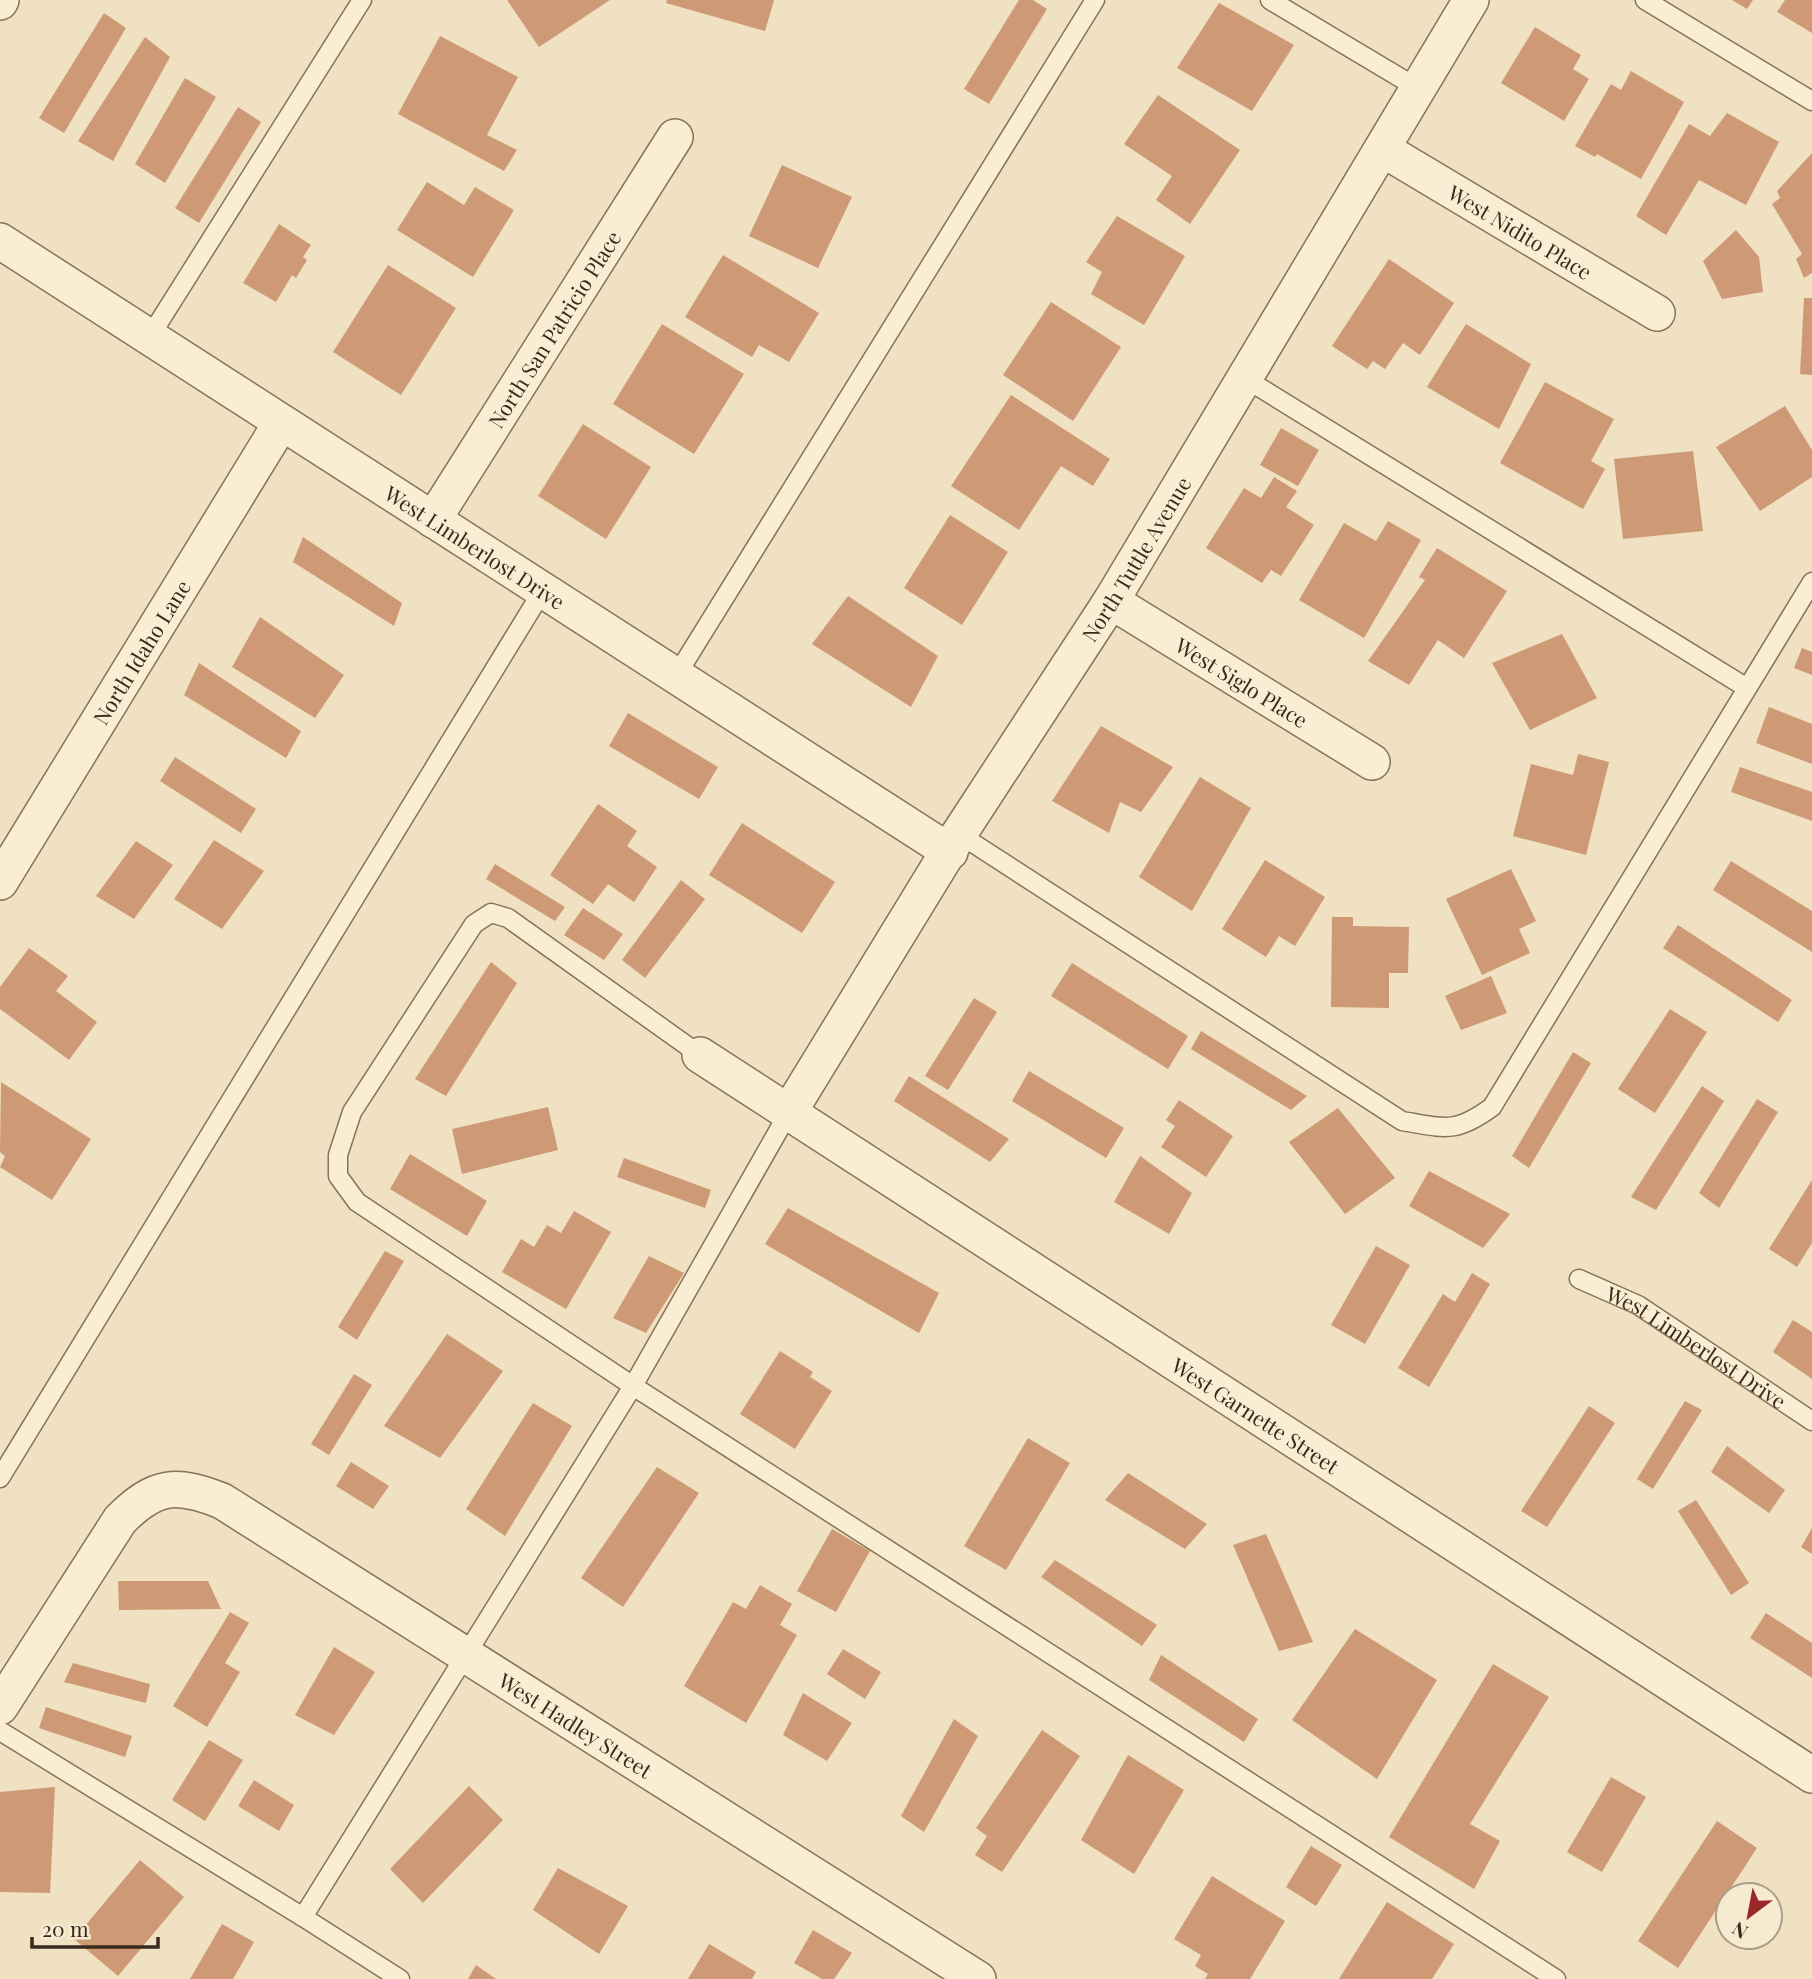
<svg xmlns="http://www.w3.org/2000/svg" width="1812" height="1979" viewBox="0 0 1812 1979" font-family="'Playfair Display',serif">
	<rect width="100%" height="100%" fill="#efe1c1"/>
	<g fill="#ce9a76">
		<path d="M 507,0 L 610,0 L 539,47 Z"/>
		<path d="M 667,0 L 774,0 L 765,31 L 666,3 Z"/>
		<path d="M 1019,0 L 1033,0 L 1047,9 L 989,104 L 964,89 Z"/>
		<path d="M 1732,0 L 1753,0 L 1747,9 Z"/>
		<path d="M 1785,0 L 1812,0 L 1812,33 L 1777,12 Z"/>
		<path d="M 1219,3 L 1294,45 L 1252,111 L 1177,68 Z"/>
		<path d="M 104,13 L 126,28 L 64,133 L 39,118 Z"/>
		<path d="M 1535,27 L 1581,55 L 1573,69 L 1589,79 L 1564,121 L 1501,83 Z"/>
		<path d="M 440,36 L 518,77 L 487,135 L 517,150 L 504,171 L 398,114 Z"/>
		<path d="M 145,37 L 170,57 L 113,161 L 78,141 Z"/>
		<path d="M 1631,71 L 1684,102 L 1641,179 L 1597,154 L 1595,157 L 1575,146 L 1611,84 L 1621,90 Z"/>
		<path d="M 185,78 L 216,97 L 165,183 L 135,164 Z"/>
		<path d="M 1158,95 L 1240,150 L 1190,224 L 1156,200 L 1172,176 L 1124,144 Z"/>
		<path d="M 238,107 L 261,122 L 199,223 L 175,208 Z"/>
		<path d="M 1727,113 L 1779,142 L 1746,205 L 1699,180 L 1666,235 L 1636,216 L 1689,124 L 1710,136 Z"/>
		<path d="M 1812,153 L 1812,273 L 1804,278 L 1796,259 L 1802,254 L 1772,204 L 1780,198 L 1777,191 Z"/>
		<path d="M 782,165 L 852,197 L 818,268 L 749,236 Z"/>
		<path d="M 427,182 L 464,205 L 475,187 L 514,210 L 473,277 L 397,230 Z"/>
		<path d="M 1117,216 L 1185,256 L 1144,325 L 1091,294 L 1102,272 L 1086,262 Z"/>
		<path d="M 279,224 L 311,245 L 303,257 L 307,260 L 296,278 L 292,275 L 276,302 L 243,283 Z"/>
		<path d="M 1736,230 L 1759,257 L 1763,292 L 1722,299 L 1703,261 Z"/>
		<path d="M 723,255 L 819,313 L 789,362 L 759,345 L 752,357 L 685,317 Z"/>
		<path d="M 1389,259 L 1454,303 L 1420,355 L 1403,343 L 1385,369 L 1373,361 L 1367,369 L 1332,346 Z"/>
		<path d="M 388,265 L 456,308 L 401,395 L 333,352 Z"/>
		<path d="M 1804,298 L 1812,298 L 1812,375 L 1800,374 Z"/>
		<path d="M 1051,302 L 1121,347 L 1073,421 L 1003,375 Z"/>
		<path d="M 662,324 L 744,374 L 694,454 L 613,404 Z"/>
		<path d="M 1466,324 L 1531,364 L 1499,429 L 1427,387 Z"/>
		<path d="M 1545,382 L 1614,419 L 1591,461 L 1605,469 L 1583,509 L 1500,463 Z"/>
		<path d="M 1011,395 L 1110,459 L 1093,486 L 1061,466 L 1019,530 L 951,486 Z"/>
		<path d="M 1785,406 L 1812,450 L 1812,477 L 1760,511 L 1716,447 Z"/>
		<path d="M 583,424 L 651,467 L 606,539 L 538,496 Z"/>
		<path d="M 1281,428 L 1319,450 L 1298,486 L 1260,465 Z"/>
		<path d="M 1693,451 L 1703,531 L 1623,539 L 1614,459 Z"/>
		<path d="M 1274,477 L 1297,491 L 1286,507 L 1314,525 L 1281,576 L 1271,570 L 1262,583 L 1206,548 L 1244,488 L 1261,498 Z"/>
		<path d="M 950,515 L 1008,552 L 962,625 L 904,588 Z"/>
		<path d="M 1388,521 L 1421,540 L 1364,638 L 1299,600 L 1344,523 L 1376,541 Z"/>
		<path d="M 303,537 L 402,603 L 394,626 L 293,562 Z"/>
		<path d="M 1437,548 L 1507,591 L 1464,658 L 1438,640 L 1409,685 L 1368,661 L 1425,580 L 1419,577 Z"/>
		<path d="M 848,596 L 938,656 L 911,707 L 812,644 Z"/>
		<path d="M 260,617 L 344,675 L 315,718 L 232,667 Z"/>
		<path d="M 1562,634 L 1597,698 L 1530,730 L 1492,663 Z"/>
		<path d="M 1802,648 L 1812,652 L 1812,675 L 1794,668 Z"/>
		<path d="M 199,663 L 301,731 L 286,758 L 184,695 Z"/>
		<path d="M 1769,707 L 1812,724 L 1812,764 L 1756,743 Z"/>
		<path d="M 628,713 L 718,767 L 699,799 L 609,746 Z"/>
		<path d="M 1101,726 L 1173,767 L 1141,812 L 1120,802 L 1109,833 L 1052,801 Z"/>
		<path d="M 1578,754 L 1609,762 L 1586,855 L 1513,836 L 1531,764 L 1573,775 Z"/>
		<path d="M 175,757 L 256,809 L 241,833 L 160,781 Z"/>
		<path d="M 1740,767 L 1812,792 L 1812,821 L 1731,792 Z"/>
		<path d="M 1200,777 L 1251,808 L 1192,911 L 1139,877 Z"/>
		<path d="M 598,804 L 637,831 L 627,846 L 657,867 L 634,902 L 608,884 L 593,904 L 550,875 Z"/>
		<path d="M 742,823 L 835,882 L 802,933 L 709,875 Z"/>
		<path d="M 214,840 L 264,871 L 222,929 L 174,899 Z"/>
		<path d="M 136,841 L 173,865 L 134,919 L 96,896 Z"/>
		<path d="M 1265,860 L 1325,897 L 1295,946 L 1279,936 L 1266,957 L 1222,929 Z"/>
		<path d="M 1731,861 L 1812,911 L 1812,952 L 1713,890 Z"/>
		<path d="M 495,864 L 565,907 L 555,921 L 486,879 Z"/>
		<path d="M 1511,869 L 1536,921 L 1519,929 L 1530,953 L 1482,975 L 1446,899 Z"/>
		<path d="M 681,880 L 705,899 L 645,978 L 622,960 Z"/>
		<path d="M 583,908 L 623,934 L 604,960 L 564,935 Z"/>
		<path d="M 1332,917 L 1353,917 L 1353,926 L 1409,927 L 1408,973 L 1389,973 L 1389,1008 L 1331,1007 Z"/>
		<path d="M 1678,925 L 1792,1000 L 1778,1022 L 1663,948 Z"/>
		<path d="M 29,948 L 68,976 L 56,991 L 97,1022 L 69,1060 L 0,1009 L 0,987 Z"/>
		<path d="M 491,962 L 517,983 L 446,1096 L 415,1079 Z"/>
		<path d="M 1072,963 L 1188,1036 L 1168,1069 L 1051,996 Z"/>
		<path d="M 1491,976 L 1507,1013 L 1461,1030 L 1445,996 Z"/>
		<path d="M 974,998 L 997,1012 L 948,1090 L 925,1076 Z"/>
		<path d="M 1670,1009 L 1707,1032 L 1655,1113 L 1618,1089 Z"/>
		<path d="M 1201,1031 L 1307,1096 L 1291,1110 L 1191,1049 Z"/>
		<path d="M 1573,1052 L 1591,1063 L 1529,1168 L 1512,1156 Z"/>
		<path d="M 1029,1071 L 1124,1128 L 1106,1158 L 1012,1101 Z"/>
		<path d="M 909,1076 L 1009,1139 L 990,1162 L 894,1101 Z"/>
		<path d="M 1,1082 L 91,1139 L 52,1200 L 0,1167 L 5,1156 L 0,1152 Z"/>
		<path d="M 1702,1086 L 1724,1101 L 1656,1210 L 1631,1197 Z"/>
		<path d="M 1757,1099 L 1778,1112 L 1719,1208 L 1699,1193 Z"/>
		<path d="M 1179,1100 L 1233,1136 L 1206,1177 L 1161,1147 L 1175,1126 L 1166,1120 Z"/>
		<path d="M 548,1107 L 558,1150 L 462,1174 L 452,1129 Z"/>
		<path d="M 1338,1108 L 1395,1178 L 1345,1214 L 1289,1142 Z"/>
		<path d="M 410,1154 L 487,1201 L 467,1236 L 390,1189 Z"/>
		<path d="M 1140,1156 L 1192,1193 L 1169,1234 L 1114,1202 Z"/>
		<path d="M 624,1158 L 711,1190 L 705,1208 L 617,1177 Z"/>
		<path d="M 1429,1171 L 1510,1214 L 1483,1248 L 1409,1206 Z"/>
		<path d="M 1812,1180 L 1812,1243 L 1797,1267 L 1769,1249 Z"/>
		<path d="M 788,1208 L 939,1293 L 919,1333 L 765,1244 Z"/>
		<path d="M 574,1211 L 611,1232 L 566,1309 L 502,1272 L 521,1239 L 534,1247 L 547,1225 L 561,1233 Z"/>
		<path d="M 1376,1246 L 1410,1265 L 1365,1344 L 1331,1325 Z"/>
		<path d="M 385,1251 L 404,1261 L 357,1340 L 338,1327 Z"/>
		<path d="M 649,1256 L 684,1273 L 646,1333 L 613,1318 Z"/>
		<path d="M 1472,1273 L 1490,1284 L 1429,1387 L 1398,1368 L 1443,1294 L 1455,1302 Z"/>
		<path d="M 1793,1320 L 1812,1332 L 1812,1379 L 1773,1352 Z"/>
		<path d="M 447,1334 L 503,1371 L 440,1458 L 384,1426 Z"/>
		<path d="M 780,1351 L 813,1372 L 810,1377 L 832,1391 L 795,1449 L 740,1414 Z"/>
		<path d="M 354,1374 L 372,1385 L 329,1455 L 311,1444 Z"/>
		<path d="M 1685,1401 L 1702,1410 L 1653,1489 L 1637,1479 Z"/>
		<path d="M 533,1403 L 572,1426 L 505,1536 L 466,1509 Z"/>
		<path d="M 1589,1406 L 1615,1423 L 1547,1527 L 1521,1511 Z"/>
		<path d="M 1028,1438 L 1070,1463 L 1006,1570 L 964,1546 Z"/>
		<path d="M 1727,1446 L 1785,1490 L 1769,1513 L 1711,1472 Z"/>
		<path d="M 351,1462 L 389,1486 L 373,1509 L 336,1486 Z"/>
		<path d="M 657,1467 L 699,1493 L 623,1607 L 581,1578 Z"/>
		<path d="M 1128,1473 L 1207,1524 L 1185,1549 L 1105,1500 Z"/>
		<path d="M 1696,1500 L 1749,1583 L 1731,1595 L 1678,1511 Z"/>
		<path d="M 1812,1528 L 1812,1554 L 1801,1547 Z"/>
		<path d="M 832,1529 L 870,1551 L 836,1612 L 797,1591 Z"/>
		<path d="M 1266,1534 L 1313,1642 L 1279,1651 L 1233,1545 Z"/>
		<path d="M 1055,1560 L 1157,1625 L 1142,1646 L 1041,1577 Z"/>
		<path d="M 118,1581 L 208,1581 L 221,1609 L 119,1610 Z"/>
		<path d="M 760,1585 L 792,1604 L 780,1625 L 797,1635 L 746,1723 L 684,1686 L 733,1602 L 746,1609 Z"/>
		<path d="M 230,1612 L 249,1623 L 225,1663 L 240,1672 L 207,1727 L 173,1706 Z"/>
		<path d="M 1766,1613 L 1812,1643 L 1812,1678 L 1750,1638 Z"/>
		<path d="M 1355,1629 L 1437,1680 L 1377,1779 L 1292,1720 Z"/>
		<path d="M 334,1647 L 375,1672 L 334,1735 L 295,1715 Z"/>
		<path d="M 843,1649 L 881,1672 L 865,1699 L 827,1674 Z"/>
		<path d="M 1161,1655 L 1258,1719 L 1244,1742 L 1149,1680 Z"/>
		<path d="M 73,1663 L 150,1684 L 146,1703 L 64,1682 Z"/>
		<path d="M 1493,1664 L 1549,1697 L 1470,1824 L 1500,1841 L 1474,1889 L 1389,1837 Z"/>
		<path d="M 803,1693 L 852,1723 L 827,1761 L 783,1735 Z"/>
		<path d="M 46,1707 L 132,1736 L 125,1757 L 39,1728 Z"/>
		<path d="M 954,1719 L 978,1736 L 924,1832 L 901,1816 Z"/>
		<path d="M 1042,1730 L 1080,1756 L 1002,1872 L 975,1855 L 987,1836 L 976,1828 Z"/>
		<path d="M 209,1740 L 243,1760 L 205,1821 L 172,1800 Z"/>
		<path d="M 1128,1755 L 1184,1790 L 1134,1874 L 1081,1840 Z"/>
		<path d="M 1611,1777 L 1646,1797 L 1602,1872 L 1567,1852 Z"/>
		<path d="M 254,1780 L 294,1805 L 279,1831 L 238,1806 Z"/>
		<path d="M 469,1786 L 503,1820 L 423,1903 L 390,1869 Z"/>
		<path d="M 55,1787 L 50,1893 L 0,1892 L 0,1792 Z"/>
		<path d="M 1717,1821 L 1757,1848 L 1678,1968 L 1638,1941 Z"/>
		<path d="M 1311,1846 L 1342,1865 L 1316,1906 L 1286,1887 Z"/>
		<path d="M 140,1860 L 184,1897 L 118,1976 L 74,1939 Z"/>
		<path d="M 558,1868 L 628,1906 L 599,1954 L 533,1910 Z"/>
		<path d="M 1212,1876 L 1285,1921 L 1250,1979 L 1205,1979 L 1208,1974 L 1195,1966 L 1201,1955 L 1174,1939 Z"/>
		<path d="M 1387,1902 L 1454,1944 L 1432,1979 L 1339,1979 Z"/>
		<path d="M 222,1924 L 254,1942 L 233,1979 L 190,1979 Z"/>
		<path d="M 813,1930 L 852,1953 L 834,1979 L 822,1979 L 794,1963 Z"/>
		<path d="M 709,1944 L 756,1972 L 752,1979 L 688,1979 Z"/>
		<path d="M 476,1965 L 496,1979 L 468,1979 Z"/>
	</g>
	<g fill="none" stroke-linecap="round" stroke-linejoin="round">
		<defs>
			<g id="lane">
				<path d="M 1270,0 L 1419,89"/>
				<path d="M 1645,0 L 1812,101"/>
				<path d="M 149,338 L 362,0"/>
				<path d="M 1246,379 L 1747,688"/>
				<path d="M 676,676 L 1095,0"/>
				<path d="M 959,834 L 1402,1121 C 1445,1128 1455,1134 1492,1107 L 1812,582"/>
				<path d="M 700,1055 L 508,918 L 491,913 L 474,924 L 352,1112 L 338,1155 L 338,1176 L 357,1202 L 633,1386 L 1556,1979"/>
				<path id="s1" d="M 1579,1279 L 1638,1305 L 1812,1421"/>
				<path d="M 0,1478 L 543,590"/>
				<path d="M 0,1731 L 303,1917"/>
				<path d="M 400,1979 L 303,1917 L 633,1386 L 789,1112"/>
			</g>
			<g id="street">
				<path d="M 0,2 L 1,0"/>
				<path id="s2" d="M 1384,150 L 1657,313"/>
				<path id="s3" d="M 0,241 L 950,852"/>
				<path id="s4" d="M 433,520 L 675,137"/>
				<path id="s5" d="M 1111,601 L 1372,762"/>
				<path id="s6" d="M 0,882 L 281,423"/>
				<path id="s7" d="M 700,1055 L 1812,1775"/>
				<path id="s8" d="M 789,1112 L 959,834 L 1111,601 L 1471,0"/>
				<path id="s9" d="M 0,1707 L 120,1520 C 155,1484 177,1483 222,1501 L 978,1979"/>
			</g>
		</defs>
		<use href="#lane" stroke="#887258" stroke-width="21"/>
		<use href="#street" stroke="#887258" stroke-width="38"/>
		<use href="#lane" stroke="#f9eed4" stroke-width="18"/>
		<use href="#street" stroke="#f9eed4" stroke-width="35"/>
	</g>
	<g text-anchor="middle" dominant-baseline="central" stroke-width="5" stroke-linejoin="round" paint-order="stroke">
		<g font-size="21" fill="#382a1d" stroke="#f6ebd1">
			<text stroke="none"><textPath href="#s2" startOffset="159">West Nidito Place</textPath></text>
			<text stroke="none"><textPath href="#s4" startOffset="226">North San Patricio Place</textPath></text>
			<text stroke="none"><textPath href="#s3" startOffset="565">West Limberlost Drive</textPath></text>
			<text stroke="none"><textPath href="#s8" startOffset="653">North Tuttle Avenue</textPath></text>
			<text stroke="none"><textPath href="#s6" startOffset="270">North Idaho Lane</textPath></text>
			<text stroke="none"><textPath href="#s5" startOffset="154">West Siglo Place</textPath></text>
			<text stroke="none"><textPath href="#s1" startOffset="136">West Limberlost Drive</textPath></text>
			<text stroke="none"><textPath href="#s7" startOffset="662">West Garnette Street</textPath></text>
			<text stroke="none"><textPath href="#s9" startOffset="754">West Hadley Street</textPath></text>
		</g>
	</g>
	<g transform="translate(1749 1916) rotate(212)"><circle r="33" fill="#f6ebd1" stroke="#aa9e89" stroke-width="2"/>
	<path d="M0-5L12 26L0 18L-12 26Z" fill="#992728"/>
	<text y="-10" font-size="19" font-weight="bold" text-anchor="middle" fill="#382a1d">N</text>
	</g>
	<path d="M32 1937v10h126v-10" fill="none" stroke="#382a1d" stroke-width="3.5"/>
	<text x="42" y="1937" font-size="21" fill="#382a1d" stroke="#f6ebd1" stroke-width="5" paint-order="stroke">20 m</text>
</svg>
